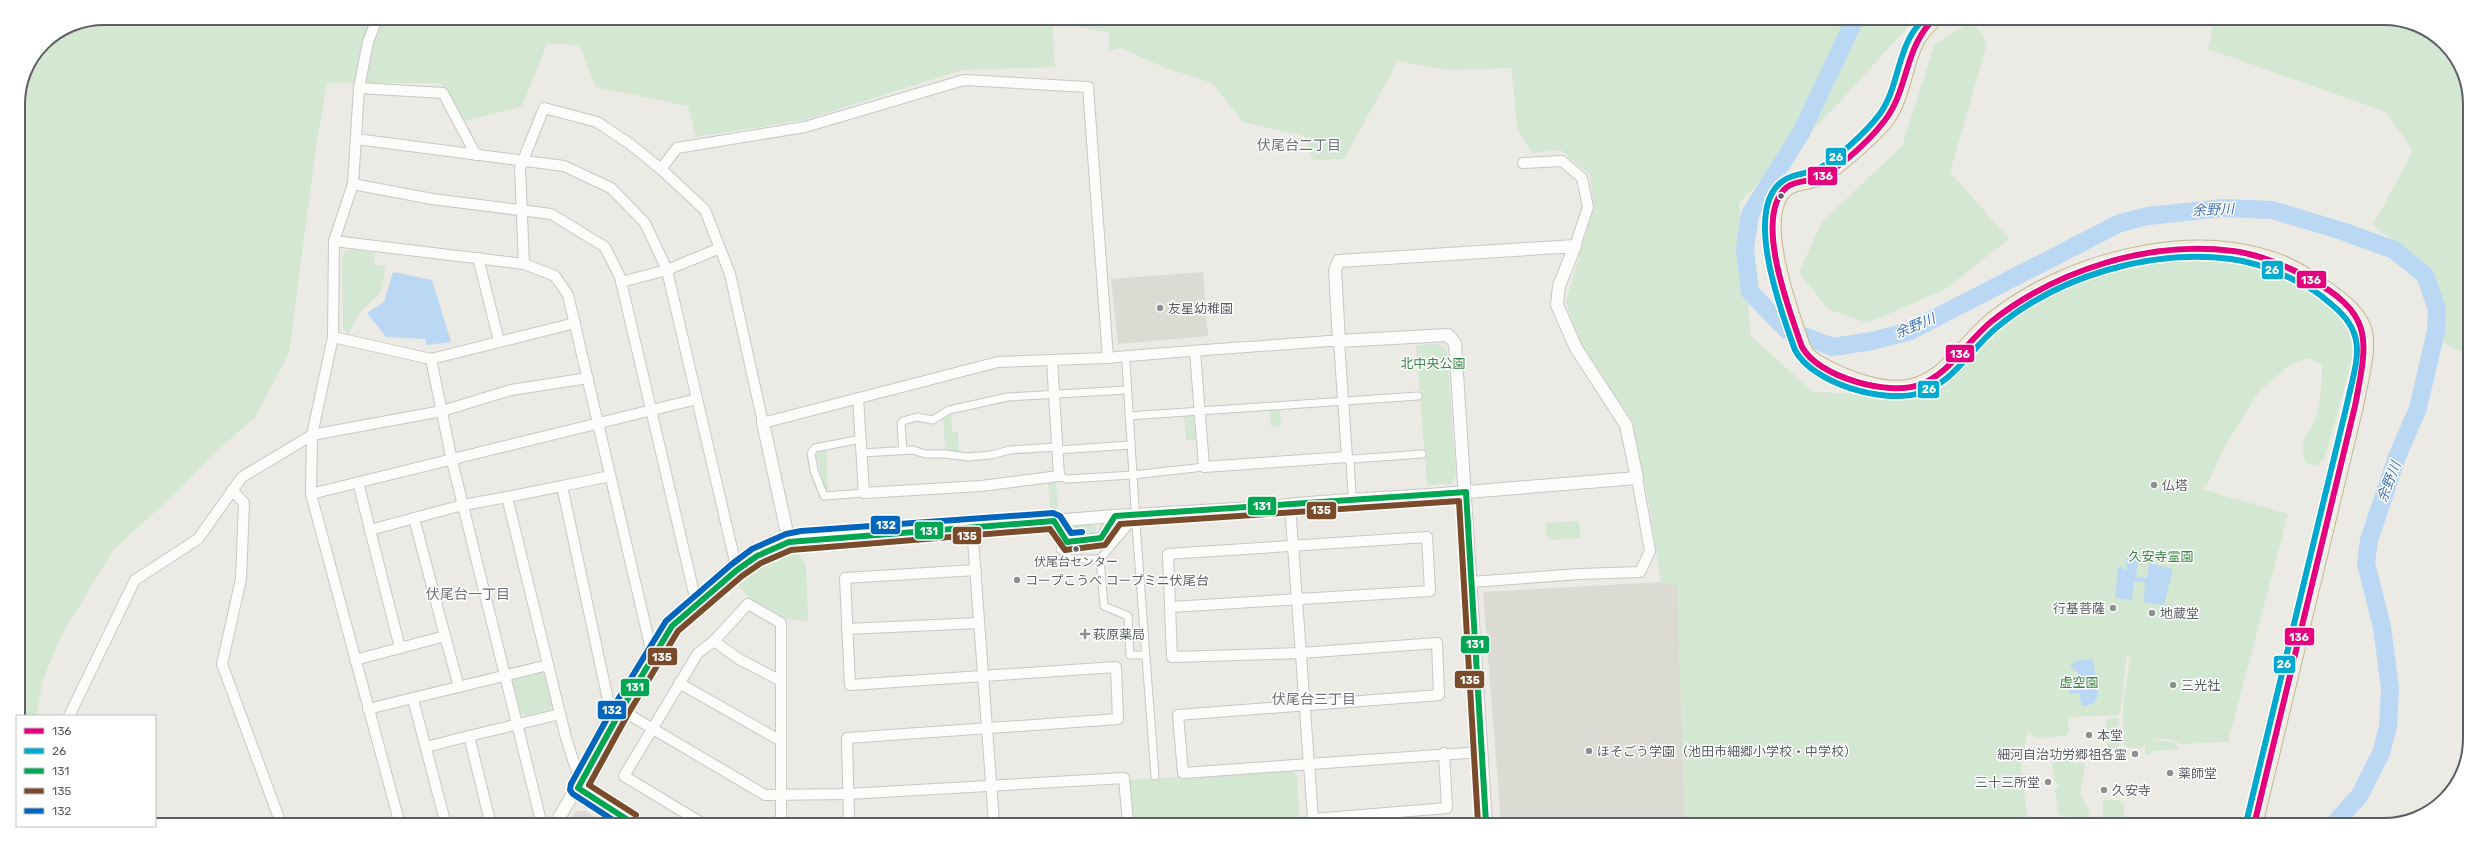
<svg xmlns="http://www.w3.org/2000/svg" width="2488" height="843" viewBox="0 0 2488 843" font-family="Rubik,'Noto Sans JP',sans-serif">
	<rect width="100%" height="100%" fill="#ebeae5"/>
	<g fill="#dbdad3">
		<path d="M 1203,272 L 1208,336 L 1118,344 L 1111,279 Z"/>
		<path d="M 1661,582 L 1677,584 L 1685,821 L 1680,824 L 1501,823 L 1483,592 Z"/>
		<path d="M 576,811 L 586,811 L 602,822 L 570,821 Z"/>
	</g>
	<g fill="#d3e7d2">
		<path d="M 104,18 L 1912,22 L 1837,105 L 1739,203 L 1751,336 L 1813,392 L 1908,395 L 2008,319 L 2061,287 L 2088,276 L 2124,266 L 2170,259 L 2226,258 L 2263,264 L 2317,292 L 2352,319 L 2359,335 L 2325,458 L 2316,466 L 2306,463 C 2297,439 2309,437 2316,417 C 2322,401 2321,381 2322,365 L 2309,358 L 2292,363 L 2259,391 L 2224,448 L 2207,485 L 2201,489 L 2288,514 L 2228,742 L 2180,744 C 2173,739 2159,737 2151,740 L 2174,742 L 2180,749 L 2154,751 L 2149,755 L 2145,754 L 2145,745 L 2149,741 L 2141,748 L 2131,748 L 2124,745 L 2123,703 L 2130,659 L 2127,655 L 2120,712 L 2117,715 L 2071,717 L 2068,720 L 2069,732 L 2066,735 C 2053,737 2036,743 2028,730 L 2021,766 L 2028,824 L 1680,824 L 1685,820 L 1677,585 L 1661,582 L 1648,499 L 1631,419 L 1578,342 L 1566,301 L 1594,207 L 1590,175 L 1561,150 L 1532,153 L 1518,130 L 1511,68 L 1447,70 L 1398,61 L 1344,159 L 1313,160 L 1304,136 L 1243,122 L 1212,83 L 1163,67 L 1121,48 L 1109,51 L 1109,33 L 1052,20 L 1055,67 L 962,70 L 804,120 L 696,137 L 688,106 L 596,87 L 579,45 L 547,44 L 522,106 L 466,121 L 440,83 L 327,83 L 316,147 L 289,353 L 256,416 L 212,455 L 180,489 L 113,550 L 61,636 L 42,682 L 37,716 L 18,716 L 18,99 L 25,71 L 43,43 L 71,24 Z"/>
		<path d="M 1971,22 L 1973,22 L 1987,43 L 1950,172 L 2009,239 L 1945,289 L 1867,323 L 1828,309 L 1799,272 L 1822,222 L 1902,146 L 1935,44 Z"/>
		<path d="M 2214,22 L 2411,23 L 2452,52 L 2470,98 L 2468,355 L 2444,343 L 2430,270 L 2373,225 L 2413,151 L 2386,112 L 2208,49 Z"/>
		<path d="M 352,249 L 375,253 L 374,264 L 386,266 L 380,293 L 358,315 L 348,335 L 343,327 L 342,259 L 345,251 Z"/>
		<path d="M 1439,344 L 1447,350 L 1456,476 L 1451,484 L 1427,485 L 1416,345 Z"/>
		<path d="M 1270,410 L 1280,410 L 1281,427 L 1271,427 Z"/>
		<path d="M 951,413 L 952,432 L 958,432 L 959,452 L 945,449 L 943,418 Z"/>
		<path d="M 1184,415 L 1193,415 L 1196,440 L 1186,440 Z"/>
		<path d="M 826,450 L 828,491 L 825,489 L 816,456 L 818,452 Z"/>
		<path d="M 1056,482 L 1058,508 L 1050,508 L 1048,483 Z"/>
		<path d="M 1579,521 L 1581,538 L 1551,540 L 1546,535 L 1546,523 Z"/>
		<path d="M 1093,524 L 1097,529 L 1094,534 L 1077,535 L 1073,532 L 1073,528 L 1076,525 Z"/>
		<path d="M 797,551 L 806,566 L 808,621 C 775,620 757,610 737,583 L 769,561 Z"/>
		<path d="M 541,672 L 545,674 L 553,706 L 550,710 L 526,716 L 521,714 L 512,684 L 514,678 Z"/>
		<path d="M 2118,718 L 2120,758 L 2109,760 L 2106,719 Z"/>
		<path d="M 2069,749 L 2072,751 L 2073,764 L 2084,763 L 2085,765 L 2080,794 L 2089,811 L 2089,824 L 2074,824 L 2071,817 L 2058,815 L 2055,789 L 2059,784 L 2055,783 L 2051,752 Z"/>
		<path d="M 1291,769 L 1297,776 L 1300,823 L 1132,823 L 1129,780 Z"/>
		<path d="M 2105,800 L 2118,800 L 2124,805 L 2124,822 L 2120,824 L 2099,824 L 2103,817 L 2103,802 Z"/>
	</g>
	<g fill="#bad7f4">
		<path d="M 393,272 L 432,280 L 451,342 L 426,345 L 426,339 L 386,337 L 367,313 L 384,302 Z"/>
		<path d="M 2126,558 L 2138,559 L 2136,577 L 2147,578 L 2149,563 L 2173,569 L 2164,605 L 2144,602 L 2145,582 L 2134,582 L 2132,600 L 2115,598 L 2118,568 L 2122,566 L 2124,570 L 2127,570 Z"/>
		<path d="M 2093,659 C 2093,674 2110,706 2082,706 L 2079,693 L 2068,694 L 2078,680 L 2078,673 L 2070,666 L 2075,661 Z"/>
	</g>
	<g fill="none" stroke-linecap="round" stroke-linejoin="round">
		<path stroke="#bad7f4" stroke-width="18" d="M 1854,21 L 1801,133 L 1750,214 L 1745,249 L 1750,292 L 1787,330 L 1833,347 L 1872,341 L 1910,331 L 2120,223 L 2148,216 L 2223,208 L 2272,210 L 2342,231 L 2394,250 L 2425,275 L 2437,309 L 2436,331 L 2418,408 L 2397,457 L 2369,540 L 2366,563 L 2382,627 L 2390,688 L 2388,727 L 2381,753 L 2360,795 L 2333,825"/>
		<defs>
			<g id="pedestrian">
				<path d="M 1126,363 L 1135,507"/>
				<path d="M 1129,416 L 1418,396"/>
				<path d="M 861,439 L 815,448 L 811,453 L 814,471 L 824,496 L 864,493"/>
				<path d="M 903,450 L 901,424 L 903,421 L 917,417 L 933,420 L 949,410 L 1008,397 L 1127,390"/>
				<path d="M 1057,450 L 1131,445"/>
				<path d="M 862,453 L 913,450 L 925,454 L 945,454 L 968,457 L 991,455 L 1010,450 L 1057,447"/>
				<path d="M 1347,457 L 1353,459 L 1422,454"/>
				<path d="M 1347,457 L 1350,463 L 1352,492"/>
				<path d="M 1059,476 L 1067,479 L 1133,475 L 1204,467"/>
				<path d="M 1130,524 L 1100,559 L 1104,606 L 1128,616 L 1130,655 L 1145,655"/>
				<path d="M 1136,525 L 1155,776"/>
				<path d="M 1060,549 L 1071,559 L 1100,559"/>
			</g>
			<g id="minor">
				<path d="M 359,88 L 443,93 L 476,155"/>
				<path d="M 356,139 L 564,166 L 611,188 L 645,223 L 667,270 L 697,399"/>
				<path d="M 1523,163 L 1562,161 L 1582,178 L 1588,207 L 1575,246"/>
				<path d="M 661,169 L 677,148 L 805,127 L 964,80 L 1088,87 L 1108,358"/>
				<path d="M 353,184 L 432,199 L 551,214 L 605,247 L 620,277 L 697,606"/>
				<path d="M 334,241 L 524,264 L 555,276 L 568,295 L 653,658"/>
				<path d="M 478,258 L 499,341"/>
				<path d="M 524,264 L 520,168 L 544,108 L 597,122 L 630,144 L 661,169 L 705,210 L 730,274 L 763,423 L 998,362 L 1108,358 C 1181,351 1255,347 1328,341 L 1339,341 L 1347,457 L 1204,467 L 1195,351"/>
				<path d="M 621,282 L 667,270 L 720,248"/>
				<path d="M 333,337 L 431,359 L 452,461 L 541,821"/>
				<path d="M 431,359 L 575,323"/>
				<path d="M 858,398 L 864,493 L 981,486 L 1059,476 L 1052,360"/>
				<path d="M 358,482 L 370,530 L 463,505 L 507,497"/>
				<path d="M 562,486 L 610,476"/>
				<path d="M 232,490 L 244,503 L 241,579 L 222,664 L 280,821"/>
				<path d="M 311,494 L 697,399 L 737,570"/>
				<path d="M 1290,505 L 1313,819 L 1447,808 L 1444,753"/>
				<path d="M 414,518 L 445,636"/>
				<path d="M 1054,521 L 1067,542 L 1101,538 L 1115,516"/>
				<path d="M 972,527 L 994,822"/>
				<path d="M 370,530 L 400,648"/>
				<path d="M 1471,582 L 1580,574 L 1640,572 L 1650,551 L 1637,478"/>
				<path d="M 1171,607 L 1430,591 L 1427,537 L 1168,554 L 1172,657 L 1301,653 L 1437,643 L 1439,695 L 1178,715 L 1183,773 L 1481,752"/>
				<path d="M 847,629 L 979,623"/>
				<path d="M 714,641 L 739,659 L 781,681"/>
				<path d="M 355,660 L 445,636 L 459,687"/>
				<path d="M 679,683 L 781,741"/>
				<path d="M 413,699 L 445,821"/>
				<path d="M 368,709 L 548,665"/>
				<path d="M 69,716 L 135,580 L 198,539 L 242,477 L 312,435 L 333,337 L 334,241 L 353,184 L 359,88 L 368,42 L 377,19"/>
				<path d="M 426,747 L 469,736"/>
				<path d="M 578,788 L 577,772 L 566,738 L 507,497 L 562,486 L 608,700 L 621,710 L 765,795 L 848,794 L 1124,778 L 1128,823"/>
				<path d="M 399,821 L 311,494 L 312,435 L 442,411 L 511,390 L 588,378"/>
				<path d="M 490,821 L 469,736 L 560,714"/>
				<path d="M 700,822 L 624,776 L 698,653 L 714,641 L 748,604 L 781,623 L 781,822"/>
				<path d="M 849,822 L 847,738 L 1118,719 L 1116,667 L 850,685 L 845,578 L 976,570"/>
			</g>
			<g id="tertiary">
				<path d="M 763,423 L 789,542"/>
				<path d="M 578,788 L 632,822"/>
				<path d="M 557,821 L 672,626 L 737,570 L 757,556 L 789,542 L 1115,516 L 1270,507 C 1335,499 1401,498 1466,492 L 1479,491 L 1637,478 L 1626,425 L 1576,348 L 1557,305 L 1559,286 L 1575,246 L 1339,261 L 1335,270 L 1339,341 L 1448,335 L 1455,343 L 1486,823"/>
			</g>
			<path id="trunk" d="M 1931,22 C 1902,47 1908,89 1886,119 C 1876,133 1835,169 1820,177 C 1810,182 1796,180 1786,188 C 1753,215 1791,314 1802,347 L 1807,356 L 1815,362 C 1843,378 1887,397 1919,385 C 1950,374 1967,341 1992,321 C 2070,257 2220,219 2309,278 C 2378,324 2370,329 2355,406 L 2254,825"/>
		</defs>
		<use href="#pedestrian" stroke="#c7c7c6" stroke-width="9"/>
		<use href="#minor" stroke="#c7c7c6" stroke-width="12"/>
		<use href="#tertiary" stroke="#c7c7c6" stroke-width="14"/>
		<use href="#trunk" stroke="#c2b794" stroke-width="18"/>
		<use href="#pedestrian" stroke="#fcfcfb" stroke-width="7"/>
		<use href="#minor" stroke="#fcfcfb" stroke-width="10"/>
		<use href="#tertiary" stroke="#fcfcfb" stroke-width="12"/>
		<use href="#trunk" stroke="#f0eee4" stroke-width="16"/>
		<defs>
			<path id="pedestrian-bridge" d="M 1135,507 L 1136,525"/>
		</defs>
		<use href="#pedestrian-bridge" stroke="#c7c7c6" stroke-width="9" stroke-linecap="butt"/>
		<use href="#pedestrian-bridge" stroke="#fcfcfb" stroke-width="7"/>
		<defs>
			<path id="bus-1" d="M 1931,22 C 1904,51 1908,90 1885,120 C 1871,139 1840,168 1819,178 C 1809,182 1796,180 1787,187 C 1752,216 1790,312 1802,347 C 1818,377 1888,396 1919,385 C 1951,373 1967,341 1992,321 C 2057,270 2150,240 2233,251 C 2259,254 2284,265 2307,277 C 2375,314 2368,339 2355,406 L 2254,825"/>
			<path id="bus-2" d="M 1921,22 C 1896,48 1900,87 1879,115 C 1866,132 1834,162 1815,170 C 1805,174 1795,174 1786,179 C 1740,204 1782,314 1795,350 C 1813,384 1884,404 1920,393 C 1953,383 1971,349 1996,328 C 2058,276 2150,249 2231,259 C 2255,262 2277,271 2298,282 C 2310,287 2321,295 2331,304 C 2370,335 2356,361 2347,404 L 2246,823"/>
			<path id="bus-3" d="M 631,822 L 578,788 L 621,710 L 672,626 L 737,570 L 757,556 L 789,542 L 1054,521 L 1067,542 L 1101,538 L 1115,516 L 1466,492 L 1486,823"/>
			<path id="bus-4" d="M 636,815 L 589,785 L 628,714 L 678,631 L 742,576 L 761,563 L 791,550 L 1050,529 L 1065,550 L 1105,545 L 1120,524 L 1459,501 L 1478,823"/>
			<path id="bus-5" d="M 616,822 L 573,794 L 570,790 L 571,784 L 614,706 L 666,621 L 732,564 L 752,549 L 786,534 L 801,531 L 1053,513 L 1060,516 L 1071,533 L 1082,532"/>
		</defs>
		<use href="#bus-1" stroke="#fff" stroke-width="9"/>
		<use href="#bus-2" stroke="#fff" stroke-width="9"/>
		<use href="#bus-3" stroke="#fff" stroke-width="9"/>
		<use href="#bus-4" stroke="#fff" stroke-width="9"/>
		<use href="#bus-5" stroke="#fff" stroke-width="9"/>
		<use href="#bus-1" stroke="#e5007d" stroke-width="6"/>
		<use href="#bus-2" stroke="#00a9ce" stroke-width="6"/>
		<use href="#bus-3" stroke="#00a651" stroke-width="6"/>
		<use href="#bus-4" stroke="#7a4b2a" stroke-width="6"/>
		<use href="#bus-5" stroke="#0065bd" stroke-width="6"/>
	</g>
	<g fill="#5b5e63" stroke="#fff" stroke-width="1.5">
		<circle cx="1781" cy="196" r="3.5"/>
		<circle cx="1076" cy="549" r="3.5"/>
	</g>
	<g fill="#8d8f90" stroke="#fff" stroke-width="1.5">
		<circle cx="1160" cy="308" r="4"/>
		<circle cx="2154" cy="485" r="4"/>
		<circle cx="1017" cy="580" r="4"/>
		<circle cx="2113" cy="608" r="4"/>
		<circle cx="2152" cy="613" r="4"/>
		<path d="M1083 628h4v4h4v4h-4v4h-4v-4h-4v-4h4z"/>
		<circle cx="2173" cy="685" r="4"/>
		<circle cx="2089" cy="735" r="4"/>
		<circle cx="1589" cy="751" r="4"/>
		<circle cx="2135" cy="754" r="4"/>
		<circle cx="2170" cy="773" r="4"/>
		<circle cx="2048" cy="782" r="4"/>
		<circle cx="2104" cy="790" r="4"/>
	</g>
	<g text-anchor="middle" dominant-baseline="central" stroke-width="3" stroke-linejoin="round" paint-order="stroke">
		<g font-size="12" fill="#5b5e63" stroke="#fff">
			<text x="1076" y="562">伏尾台センター</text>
		</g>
		<g font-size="13" fill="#5b5e63" stroke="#fff" text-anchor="start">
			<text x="1168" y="308">友星幼稚園</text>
			<text x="2162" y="485">仏塔</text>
			<text x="1025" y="580">コープこうべ コープミニ伏尾台</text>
			<text x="2105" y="608" text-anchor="end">行基菩薩</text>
			<text x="2160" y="613">地蔵堂</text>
			<text x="1093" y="634">萩原薬局</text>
			<text x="2181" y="685">三光社</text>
			<text x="2097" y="735">本堂</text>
			<text x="1597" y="751">ほそごう学園（池田市細郷小学校・中学校）</text>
			<text x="2127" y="754" text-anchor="end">細河自治功労郷祖各霊</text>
			<text x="2178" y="773">薬師堂</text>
			<text x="2040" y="782" text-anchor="end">三十三所堂</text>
			<text x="2112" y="790">久安寺</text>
		</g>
		<g font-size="13" fill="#398542" stroke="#fff">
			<text x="1433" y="363">北中央公園</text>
			<text x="2161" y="556">久安寺霊園</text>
			<text x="2079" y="682">虚空園</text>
		</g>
		<g font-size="14" fill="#6c7075" stroke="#fff">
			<text x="1299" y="145">伏尾台二丁目</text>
			<text x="468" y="594">伏尾台一丁目</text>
			<text x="1314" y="699">伏尾台三丁目</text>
		</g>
		<g font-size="14" font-style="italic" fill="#4573b5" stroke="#fff">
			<text transform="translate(2213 210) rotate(-3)">余野川</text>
			<text transform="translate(1915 326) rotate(-23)">余野川</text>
			<text transform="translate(2389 482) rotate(-69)">余野川</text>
		</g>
	</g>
	<path d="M0 0H2488V843H0ZM104 25H2384A79 79 0 0 1 2463 104V739A79 79 0 0 1 2384 818H104A79 79 0 0 1 25 739V104A79 79 0 0 1 104 25Z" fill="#fff" fill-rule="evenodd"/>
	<path fill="none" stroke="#5b5e63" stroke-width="2" d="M104 25H2384A79 79 0 0 1 2463 104V739A79 79 0 0 1 2384 818H104A79 79 0 0 1 25 739V104A79 79 0 0 1 104 25Z"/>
	<g stroke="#fff" stroke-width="1.5">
		<rect x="1825" y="147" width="22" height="19" rx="4" fill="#00a9ce"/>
		<rect x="1807" y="166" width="31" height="20" rx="4" fill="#e5007d"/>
		<rect x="2261" y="260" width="23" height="20" rx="4" fill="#00a9ce"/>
		<rect x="2296" y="270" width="31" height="19" rx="4" fill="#e5007d"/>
		<rect x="1945" y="344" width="30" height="19" rx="4" fill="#e5007d"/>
		<rect x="1917" y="380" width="23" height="19" rx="4" fill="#00a9ce"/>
		<rect x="1247" y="496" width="30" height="20" rx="4" fill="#00a651"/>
		<rect x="1306" y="501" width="31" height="19" rx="4" fill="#7a4b2a"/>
		<rect x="870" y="515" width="31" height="20" rx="4" fill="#0065bd"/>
		<rect x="914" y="521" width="30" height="19" rx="4" fill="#00a651"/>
		<rect x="952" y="526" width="30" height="19" rx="4" fill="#7a4b2a"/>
		<rect x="2284" y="627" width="31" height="19" rx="4" fill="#e5007d"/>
		<rect x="1460" y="635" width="30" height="19" rx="4" fill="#00a651"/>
		<rect x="647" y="647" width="31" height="19" rx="4" fill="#7a4b2a"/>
		<rect x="2273" y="655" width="23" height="19" rx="4" fill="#00a9ce"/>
		<rect x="1454" y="670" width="31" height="19" rx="4" fill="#7a4b2a"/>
		<rect x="620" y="678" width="30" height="19" rx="4" fill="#00a651"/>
		<rect x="597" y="700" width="30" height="20" rx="4" fill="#0065bd"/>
	</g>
	<g font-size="11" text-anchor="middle" font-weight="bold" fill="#fff">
		<text x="1836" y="161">26</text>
		<text x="1823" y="180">136</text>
		<text x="2272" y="274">26</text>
		<text x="2311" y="284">136</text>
		<text x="1960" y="358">136</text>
		<text x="1929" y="393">26</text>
		<text x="1262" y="510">131</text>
		<text x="1321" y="514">135</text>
		<text x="886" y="529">132</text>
		<text x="929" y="535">131</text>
		<text x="967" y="540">135</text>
		<text x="2299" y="641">136</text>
		<text x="1475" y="648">131</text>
		<text x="662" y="661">135</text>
		<text x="2284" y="668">26</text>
		<text x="1470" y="684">135</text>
		<text x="635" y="691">131</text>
		<text x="612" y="714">132</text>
	</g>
	<rect x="16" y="715" width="140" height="112" fill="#ffffff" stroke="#bdbfc1"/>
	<rect x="24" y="728" width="20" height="6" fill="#e5007d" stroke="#bdbfc1"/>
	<text x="52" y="735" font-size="12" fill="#5b5e63">136</text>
	<rect x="24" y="748" width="20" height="6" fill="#00a9ce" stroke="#bdbfc1"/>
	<text x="52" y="755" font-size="12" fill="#5b5e63">26</text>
	<rect x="24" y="768" width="20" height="6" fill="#00a651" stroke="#bdbfc1"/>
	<text x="52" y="775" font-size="12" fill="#5b5e63">131</text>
	<rect x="24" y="788" width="20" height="6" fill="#7a4b2a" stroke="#bdbfc1"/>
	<text x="52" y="795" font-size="12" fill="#5b5e63">135</text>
	<rect x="24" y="808" width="20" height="6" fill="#0065bd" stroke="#bdbfc1"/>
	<text x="52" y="815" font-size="12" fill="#5b5e63">132</text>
</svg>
